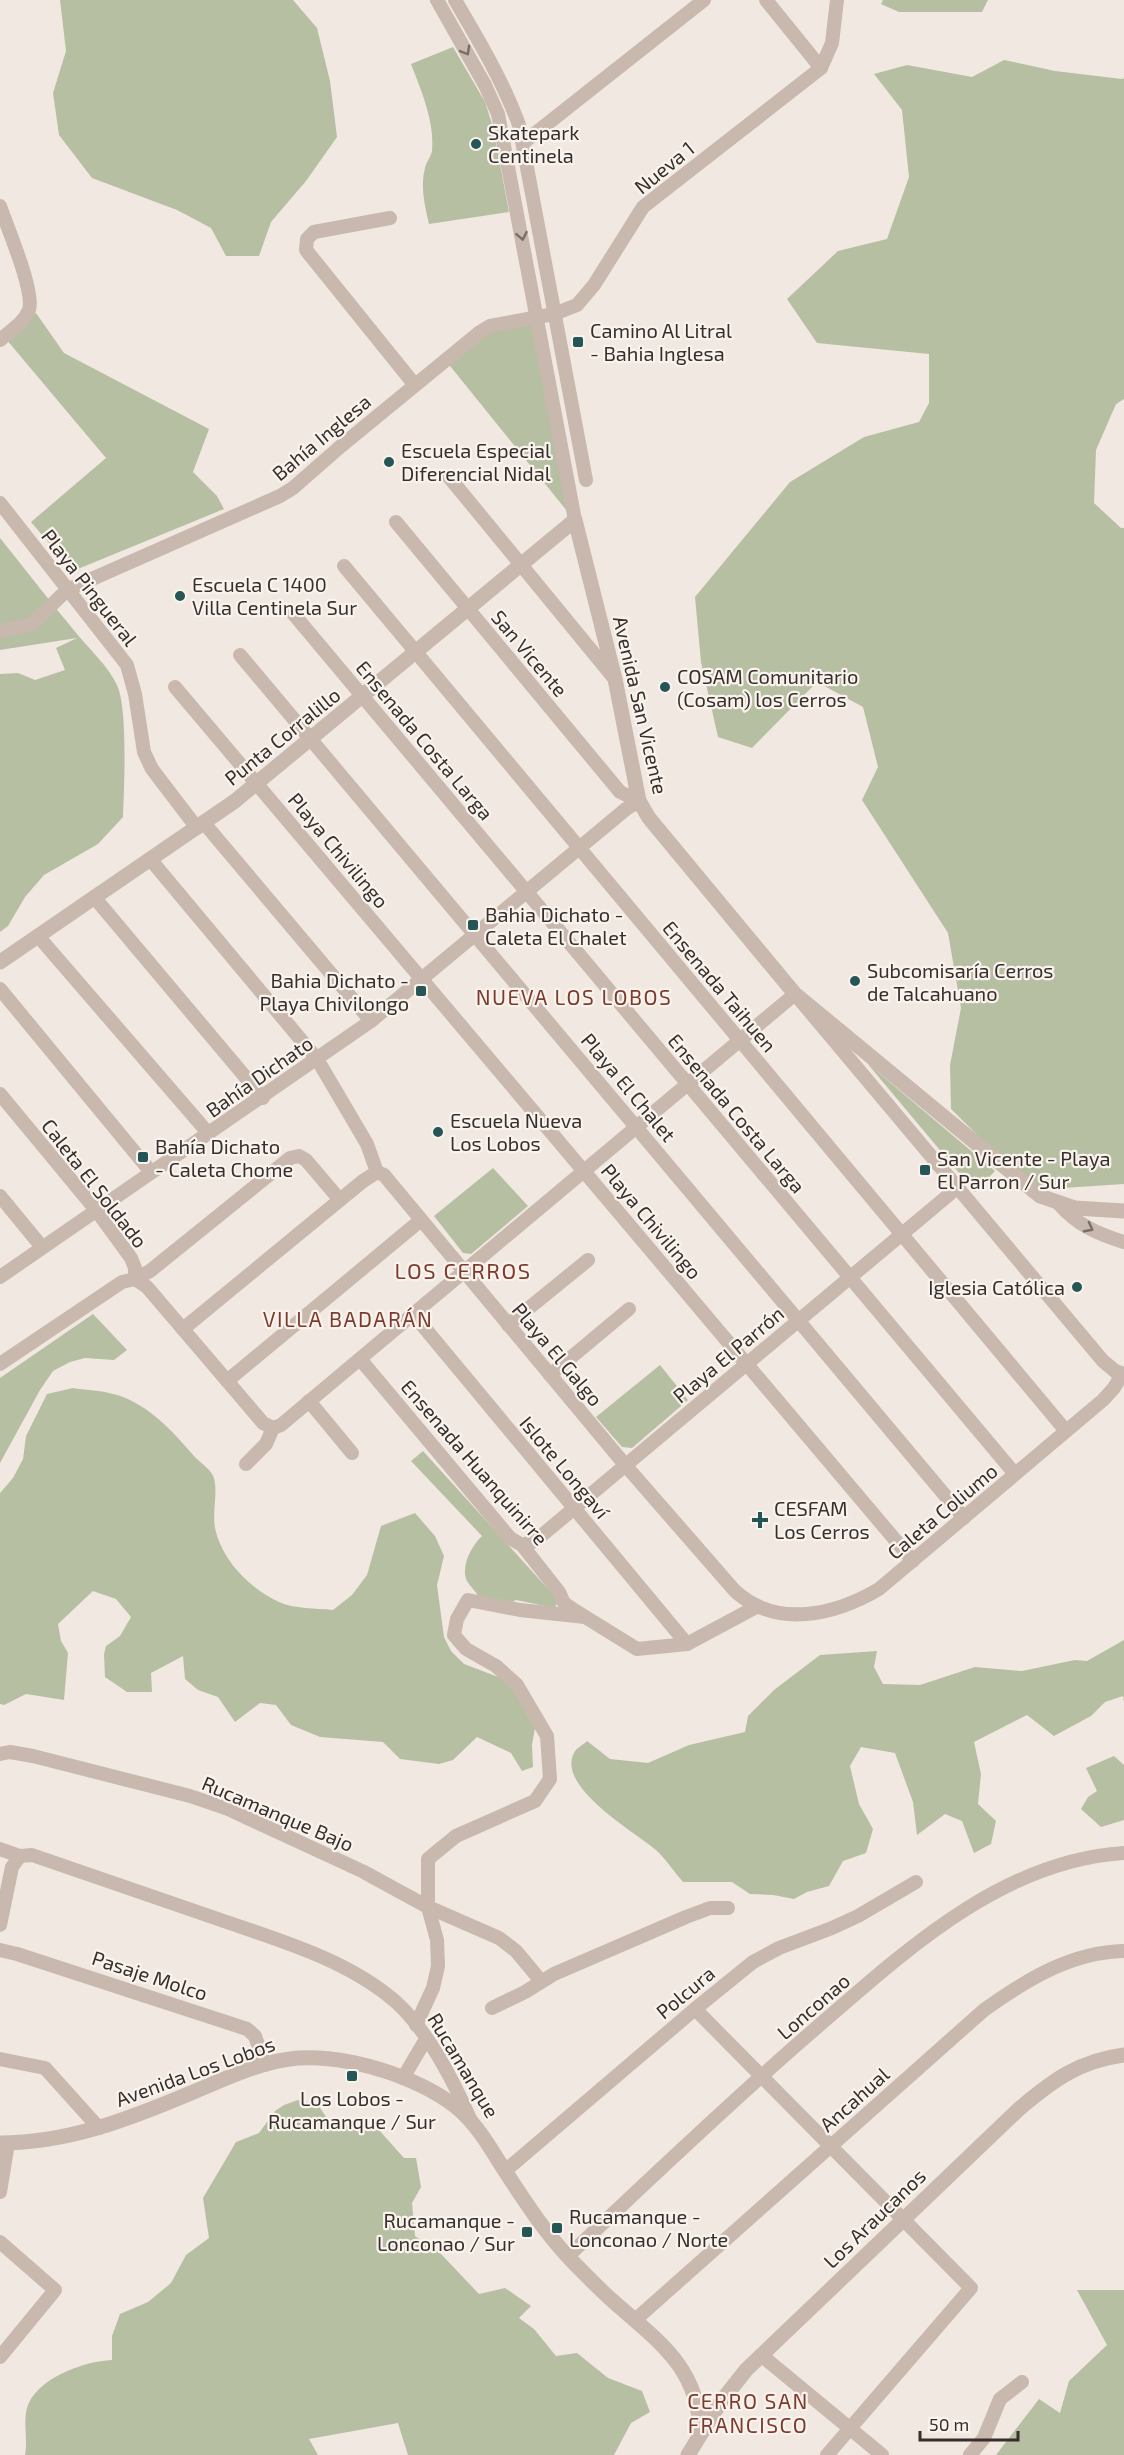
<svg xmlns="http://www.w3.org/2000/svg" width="1124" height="2455" viewBox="0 0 1124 2455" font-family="'Exo 2',sans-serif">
	<rect width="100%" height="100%" fill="#f1e8e1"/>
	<g fill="#b7bfa2">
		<path d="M 60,0 L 293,0 L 317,28 L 330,81 L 337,137 L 306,181 L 271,222 L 259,256 L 226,256 L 211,228 L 177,210 L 92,178 L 59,135 L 53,93 L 66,51 Z"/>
		<path d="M 883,0 L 988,0 L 982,12 L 899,12 L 881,4 Z"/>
		<path d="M 453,47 L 485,102 L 493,127 L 509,212 L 429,224 C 425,206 420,187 425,168 C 426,162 431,157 432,151 C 435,122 421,90 411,64 Z"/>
		<path d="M 1004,60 L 1055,71 L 1122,79 L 1124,78 L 1124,399 L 1116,404 L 1096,450 L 1094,503 L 1121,528 L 1124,528 L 1124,1184 L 1033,1190 L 951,1109 L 950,1065 L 961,1008 L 948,933 L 862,800 L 878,767 L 863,707 L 817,682 L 752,748 L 718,737 L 701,662 L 695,597 L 790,482 L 864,437 L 919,422 L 929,403 L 929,354 L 817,343 L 787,299 L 838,251 L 887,239 L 909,177 L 902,110 L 874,74 L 907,65 L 972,77 Z"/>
		<path d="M 36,313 L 64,353 L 209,429 L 193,472 L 217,496 L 224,509 L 73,571 L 31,522 L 106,458 L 6,339 Z"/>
		<path d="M 532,321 L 567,511 L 446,361 L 491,328 Z"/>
		<path d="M 0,538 C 26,570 51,603 77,634 C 91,651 107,665 117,685 C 128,709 124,788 123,817 L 98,844 L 44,875 L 25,897 L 8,926 L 0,932 L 0,674 L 18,673 L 35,680 L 65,670 L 56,648 L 77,638 L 0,650 Z"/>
		<path d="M 867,1063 L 995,1171 L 975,1192 Z"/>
		<path d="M 493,1168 L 528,1206 L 471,1254 L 463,1253 L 434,1216 Z"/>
		<path d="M 93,1314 L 127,1350 L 114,1360 L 85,1358 L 70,1362 L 53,1371 L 40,1390 L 0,1463 L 0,1378 Z"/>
		<path d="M 660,1365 L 688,1400 L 632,1448 L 622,1447 L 596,1417 Z"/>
		<path d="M 73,1388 C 85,1390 98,1390 109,1393 C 144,1400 171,1429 193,1455 C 199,1462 211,1469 214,1478 C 218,1495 212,1511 215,1528 C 222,1560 249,1588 279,1602 C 294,1609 316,1608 333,1610 L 352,1595 L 367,1575 L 381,1526 L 415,1513 L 435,1536 L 444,1556 L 437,1585 L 444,1637 L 451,1651 L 464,1664 L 522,1686 L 535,1728 L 532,1745 L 533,1767 L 522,1771 L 511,1753 L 477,1737 L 453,1760 L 439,1764 L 400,1759 L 383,1742 L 320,1737 L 291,1725 L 276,1705 L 260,1703 L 235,1722 L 218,1697 L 198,1690 L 185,1679 L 183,1656 L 151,1673 L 152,1692 L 127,1692 L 105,1677 L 104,1654 L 106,1646 L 120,1636 L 131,1617 L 116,1599 L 93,1591 L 58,1624 L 61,1641 L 68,1653 L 64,1700 L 26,1694 L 4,1705 L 0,1704 L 0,1493 L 13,1478 L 23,1459 L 26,1436 L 47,1394 Z"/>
		<path d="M 423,1451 L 558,1600 L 555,1608 L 516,1600 L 512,1602 L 479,1597 C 476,1592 470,1586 467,1581 C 460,1567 472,1545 482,1536 L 411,1461 Z"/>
		<path d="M 1124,1640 L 1124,1702 L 1123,1696 L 1105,1702 L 1091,1716 L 1054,1736 L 1027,1715 L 974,1742 L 981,1774 L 978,1804 L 996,1821 L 991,1844 L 974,1853 L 962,1821 L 945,1814 L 917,1835 L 913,1802 L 895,1753 L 861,1747 L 850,1766 L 859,1804 L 873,1829 L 866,1853 L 843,1861 L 829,1886 L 807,1892 L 794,1899 L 773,1895 L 750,1894 L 732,1882 L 683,1882 C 674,1872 666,1859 656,1850 C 635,1832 556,1787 574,1753 C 576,1748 583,1745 587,1741 L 610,1759 L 648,1763 L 689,1745 L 745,1732 L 748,1716 L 774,1690 L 820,1655 L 877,1651 L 874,1667 L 883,1684 L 920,1685 L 975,1667 L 1022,1671 L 1075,1660 L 1087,1661 Z"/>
		<path d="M 1114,1756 L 1124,1765 L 1124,1820 L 1101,1827 L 1081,1809 L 1088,1797 L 1097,1791 L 1086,1768 Z"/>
		<path d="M 298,2100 L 318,2105 L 329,2121 L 353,2127 L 379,2130 L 404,2158 L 416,2158 L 421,2187 L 412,2203 L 415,2236 L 441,2254 L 479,2294 L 505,2288 L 531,2306 L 519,2318 L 534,2329 L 556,2356 L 577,2353 L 608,2378 L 642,2391 L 650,2412 L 631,2423 L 614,2455 L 408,2455 L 398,2423 L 309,2439 L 318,2455 L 25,2455 C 28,2440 23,2423 27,2408 C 35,2379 84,2361 112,2360 L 112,2336 L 120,2314 L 148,2302 L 171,2283 L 186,2255 L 209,2238 L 203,2198 L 236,2142 L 259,2133 L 275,2111 L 284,2105 Z"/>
		<path d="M 1077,2290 L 1124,2290 L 1124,2455 L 996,2455 L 1039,2399 L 1060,2413 L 1069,2381 L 1107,2345 Z"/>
	</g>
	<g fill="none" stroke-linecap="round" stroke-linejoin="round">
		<g stroke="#c8b8ae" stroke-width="14">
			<path d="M 437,0 L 485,85 L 498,114 L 575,520"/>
			<path d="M 455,0 C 479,41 503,81 519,125 L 586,480"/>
			<path d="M 766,0 L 821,68"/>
			<path d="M 523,143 L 704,0"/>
			<path d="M 0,206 C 7,227 35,291 29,310 C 24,323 10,331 0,340"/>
			<path d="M 390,218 L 314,232 L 307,239 L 306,250 L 414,384"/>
			<path d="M 449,477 L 614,678"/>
			<path d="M 0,503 L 127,665 L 135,694 L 144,752 L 152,769 L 197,828"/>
			<path d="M 396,522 L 620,792 L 639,801"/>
			<path d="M 344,566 L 1066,1431"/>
			<path d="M 291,611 L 1015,1474"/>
			<path d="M 0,631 L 32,624 L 67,590 L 280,496 L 293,488 L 341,446 L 480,332 L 490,326 L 554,314 L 577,305 L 594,285 L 643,207 L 821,68 L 832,43 L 837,0"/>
			<path d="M 240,655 L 964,1518"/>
			<path d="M 175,687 L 913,1561"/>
			<path d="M 204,823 L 371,1021"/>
			<path d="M 150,859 L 317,1059 L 367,1144 L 377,1172 L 384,1175 L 626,1466 L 735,1591 C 777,1629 835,1615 879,1589 L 1103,1400 L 1114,1388 L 1122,1374"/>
			<path d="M 94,897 L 263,1098"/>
			<path d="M 38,936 L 209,1134"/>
			<path d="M 0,989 L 151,1172"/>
			<path d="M 0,1094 L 96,1210 L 131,1258 L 135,1268 L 135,1279"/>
			<path d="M 0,1196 L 42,1247"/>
			<path d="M 1059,1204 C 1077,1225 1098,1234 1124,1242"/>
			<path d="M 0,1277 L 371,1021 L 626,809 L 639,801"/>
			<path d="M 135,1279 L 147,1287 L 263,1423 L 273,1428"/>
			<path d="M 413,1314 L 687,1644"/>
			<path d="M 508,1325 L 588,1260"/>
			<path d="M 183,1329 L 363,1181 L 377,1172"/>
			<path d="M 360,1359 L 510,1538 L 522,1545 L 559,1592 L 564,1603 L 574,1610 L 637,1649 L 687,1644 L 756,1607"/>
			<path d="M 0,1364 L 122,1282 L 135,1279 L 150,1271 L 290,1158 L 299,1156 L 306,1160 L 340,1200"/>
			<path d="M 550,1375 L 629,1309"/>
			<path d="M 227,1381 L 421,1220"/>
			<path d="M 309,1401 L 352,1453"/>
			<path d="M 273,1428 L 281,1425 L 795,994 L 1103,1361 L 1115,1371 L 1124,1374"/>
			<path d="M 246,1464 L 266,1444 L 273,1428"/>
			<path d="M 522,1545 L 535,1541 L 957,1188"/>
			<path d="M 0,1754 L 10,1752 L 33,1756 L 190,1796 L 228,1809 L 362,1871 L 428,1907 L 499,1938 L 516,1951 L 541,1981"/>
			<path d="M 0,1849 L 20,1856 L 32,1855 C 94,1876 156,1898 218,1919 C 278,1940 347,1959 396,2002 C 427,2030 454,2082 471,2121"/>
			<path d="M 0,1925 L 12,1867 L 20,1856"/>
			<path d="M 0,1950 L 17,1954 L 247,2029 L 255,2036 L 265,2065"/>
			<path d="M 492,2008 L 525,1992 L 554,1974 L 686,1917 L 710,1908 L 728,1908"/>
			<path d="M 695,2009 L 971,2288 L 827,2455"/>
			<path d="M 416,2025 L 433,1988 L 438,1966 L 437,1940 L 428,1907 L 428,1859 L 456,1836 L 535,1801 L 550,1779 L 547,1736 L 517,1685 L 496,1666 L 466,1649 L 454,1635 L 457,1619 L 468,1600 L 520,1610 L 585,1617"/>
			<path d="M 0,2059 L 45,2068 L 99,2128"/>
			<path d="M 403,2078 L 426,2039"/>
			<path d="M 505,2171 L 695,2009 L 753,1962 L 779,1948 L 832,1928 L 858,1916 L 916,1882"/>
			<path d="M 0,2192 L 8,2143"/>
			<path d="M 0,2242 L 55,2290 L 0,2357"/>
			<path d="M 568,2256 C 647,2182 726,2106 808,2035 C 899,1957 997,1861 1124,1853"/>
			<path d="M 635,2320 L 984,2010 C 1026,1980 1071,1952 1124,1951"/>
			<path d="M 761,2355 L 882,2455"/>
			<path d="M 970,2455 L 984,2438 L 1000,2399 L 1022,2382"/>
		</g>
		<g stroke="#c8b8ae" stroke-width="15">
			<path d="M 0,962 L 235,801 L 575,520 L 615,679 L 639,801 L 649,818 L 795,994 L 1040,1196 L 1075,1208 L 1124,1211"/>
			<path d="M 0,2143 C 68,2143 129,2119 191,2093 C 225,2079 261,2061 298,2058 C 329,2056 362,2063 391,2073 C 416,2082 442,2094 462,2112 C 481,2130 493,2153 507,2174 C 527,2205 547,2235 572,2261 C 586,2275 599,2289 614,2302 C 658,2341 699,2368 700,2432"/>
			<path d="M 688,2455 L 720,2403 L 746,2370 L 1019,2109 C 1053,2080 1079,2061 1124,2055"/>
		</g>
	</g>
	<defs><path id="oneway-chevron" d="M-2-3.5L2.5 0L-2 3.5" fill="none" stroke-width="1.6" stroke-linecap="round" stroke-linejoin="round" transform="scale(1.5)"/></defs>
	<g stroke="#796d66">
		<use href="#oneway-chevron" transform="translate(466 51) rotate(60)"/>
		<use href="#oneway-chevron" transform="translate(522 236) rotate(79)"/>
		<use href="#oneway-chevron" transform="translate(1089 1228) rotate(28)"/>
	</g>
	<g fill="#255555" stroke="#f9f3ed" stroke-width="2">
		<circle cx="476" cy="144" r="6"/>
		<rect x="572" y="336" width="12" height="12" rx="3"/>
		<circle cx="389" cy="462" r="6"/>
		<circle cx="180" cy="596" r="6"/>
		<circle cx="665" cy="687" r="6"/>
		<rect x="467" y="919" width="12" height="12" rx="3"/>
		<circle cx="855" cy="981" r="6"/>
		<rect x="415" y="985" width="12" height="12" rx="3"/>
		<circle cx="438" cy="1132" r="6"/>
		<rect x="137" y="1151" width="12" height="12" rx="3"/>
		<rect x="919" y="1164" width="12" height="12" rx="3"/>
		<circle cx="1077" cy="1287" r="6"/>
		<path d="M757 1511h6v6h6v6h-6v6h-6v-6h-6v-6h6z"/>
		<rect x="346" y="2070" width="12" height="12" rx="3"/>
		<rect x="551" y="2222" width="12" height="12" rx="3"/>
		<rect x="521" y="2226" width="12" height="12" rx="3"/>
	</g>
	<g text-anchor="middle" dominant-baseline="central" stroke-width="4.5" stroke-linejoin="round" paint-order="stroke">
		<g font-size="20" fill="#382f2c" stroke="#f9f3ed" text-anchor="start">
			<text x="488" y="132">Skatepark<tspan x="488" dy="23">Centinela</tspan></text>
			<text x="590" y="330">Camino Al Litral<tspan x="590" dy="23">- Bahia Inglesa</tspan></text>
			<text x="401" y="450">Escuela Especial<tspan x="401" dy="23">Diferencial Nidal</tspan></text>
			<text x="192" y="584">Escuela C 1400<tspan x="192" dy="23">Villa Centinela Sur</tspan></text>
			<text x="677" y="676">COSAM Comunitario<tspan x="677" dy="23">(Cosam) los Cerros</tspan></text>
			<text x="485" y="914">Bahia Dichato -<tspan x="485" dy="23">Caleta El Chalet</tspan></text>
			<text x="867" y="970">Subcomisaría Cerros<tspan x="867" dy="23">de Talcahuano</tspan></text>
			<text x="409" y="980" text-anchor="end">Bahia Dichato -<tspan x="409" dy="23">Playa Chivilongo</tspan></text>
			<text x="450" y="1120">Escuela Nueva<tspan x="450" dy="23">Los Lobos</tspan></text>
			<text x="155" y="1146">Bahía Dichato<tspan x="155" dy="23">- Caleta Chome</tspan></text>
			<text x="937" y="1158">San Vicente - Playa<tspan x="937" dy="23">El Parron / Sur</tspan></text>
			<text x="1065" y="1287" text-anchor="end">Iglesia Católica</text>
			<text x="774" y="1508">CESFAM<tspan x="774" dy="23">Los Cerros</tspan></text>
			<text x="352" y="2098" text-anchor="middle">Los Lobos -<tspan x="352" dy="23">Rucamanque / Sur</tspan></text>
			<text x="569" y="2216">Rucamanque -<tspan x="569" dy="23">Lonconao / Norte</tspan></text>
			<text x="515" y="2220" text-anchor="end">Rucamanque -<tspan x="515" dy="23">Lonconao / Sur</tspan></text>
		</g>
		<g font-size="20" fill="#382f2c" stroke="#f9f3ed">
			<text transform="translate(664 167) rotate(-39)">Nueva 1</text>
			<text transform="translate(321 437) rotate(-40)">Bahía Inglesa</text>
			<text transform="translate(90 587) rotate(52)">Playa Pingueral</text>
			<text transform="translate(530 653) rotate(50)">San Vicente</text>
			<text transform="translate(641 705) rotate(77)">Avenida San Vicente</text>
			<text transform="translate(282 736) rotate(-39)">Punta Corralillo</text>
			<text transform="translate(425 740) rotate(50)">Ensenada Costa Larga</text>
			<text transform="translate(339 850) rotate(50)">Playa Chivilingo</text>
			<text transform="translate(720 986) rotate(50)">Ensenada Taihuen</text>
			<text transform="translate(259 1076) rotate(-35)">Bahía Dichato</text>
			<text transform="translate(629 1087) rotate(50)">Playa El Chalet</text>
			<text transform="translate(737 1113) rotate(50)">Ensenada Costa Larga</text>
			<text transform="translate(95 1183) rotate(52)">Caleta El Soldado</text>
			<text transform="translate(652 1221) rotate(50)">Playa Chivilingo</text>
			<text transform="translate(558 1354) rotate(50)">Playa El Galgo</text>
			<text transform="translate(728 1354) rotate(-40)">Playa El Parrón</text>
			<text transform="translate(475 1462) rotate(49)">Ensenada Huanquinirre</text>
			<text transform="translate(565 1467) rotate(50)">Islote Longaví</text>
			<text transform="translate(942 1511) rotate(-40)">Caleta Coliumo</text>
			<text transform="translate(278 1813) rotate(23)">Rucamanque Bajo</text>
			<text transform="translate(150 1975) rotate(18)">Pasaje Molco</text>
			<text transform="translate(685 1992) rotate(-40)">Polcura</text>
			<text transform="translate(813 2006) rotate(-41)">Lonconao</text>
			<text transform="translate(464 2065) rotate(59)">Rucamanque</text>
			<text transform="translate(195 2071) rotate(-20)">Avenida Los Lobos</text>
			<text transform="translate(854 2099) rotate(-42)">Ancahual</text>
			<text transform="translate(874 2218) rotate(-44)">Los Araucanos</text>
		</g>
		<g font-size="21" letter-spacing="1.5" fill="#7e3b2d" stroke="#f9f3ed">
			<text x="574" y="996">NUEVA LOS LOBOS</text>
			<text x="348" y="1318">VILLA BADARÁN</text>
			<text x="748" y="2400">CERRO SAN<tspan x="748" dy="24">FRANCISCO</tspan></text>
		</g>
		<g font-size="22" letter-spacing="1.5" fill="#7e3b2d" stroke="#f9f3ed">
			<text x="463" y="1270">LOS CERROS</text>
		</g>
	</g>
	<path d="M920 2431v9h98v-9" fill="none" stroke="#382f2c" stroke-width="3"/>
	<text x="929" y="2431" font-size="18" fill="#382f2c" stroke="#f9f3ed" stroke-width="4.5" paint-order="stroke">50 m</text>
</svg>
